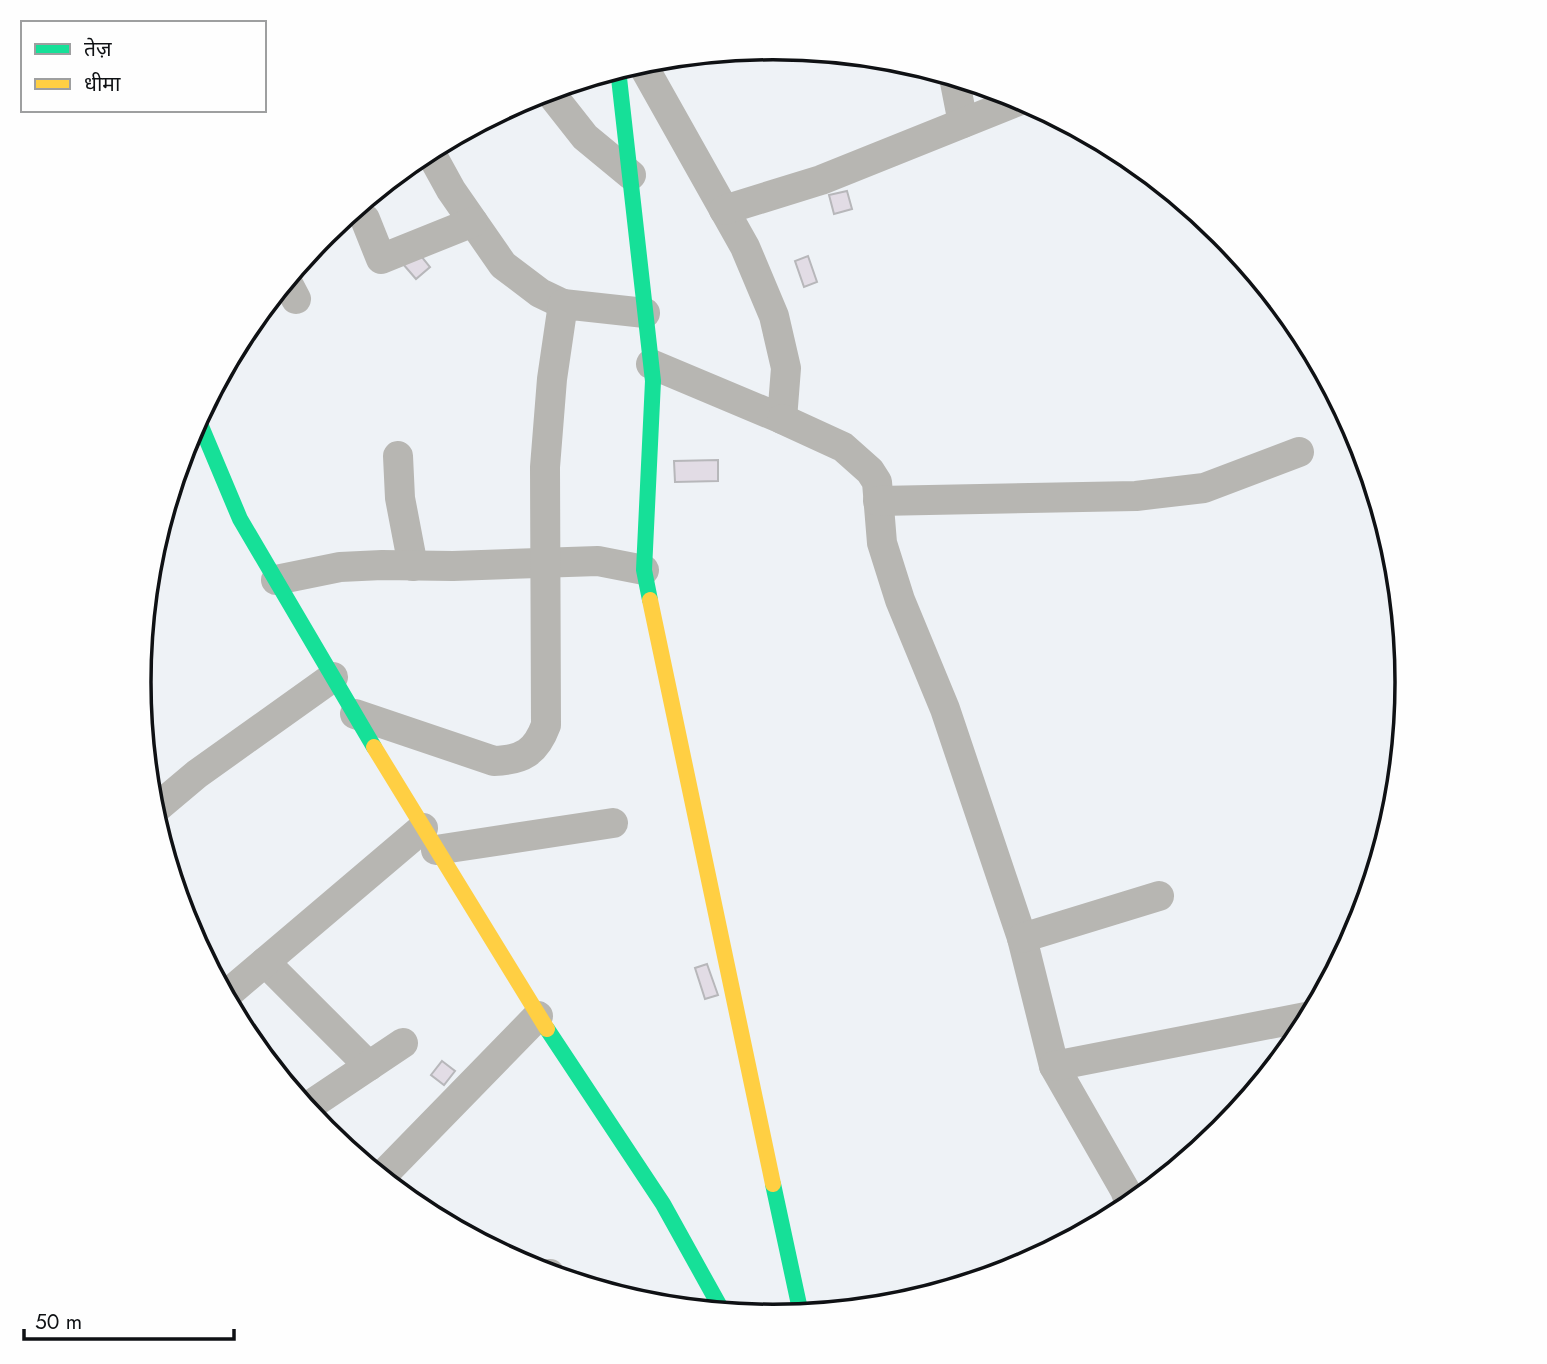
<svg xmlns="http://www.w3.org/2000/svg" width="1547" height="1364" viewBox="0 0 1547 1364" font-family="Jost,'Noto Sans Devanagari',sans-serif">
	<rect width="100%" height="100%" fill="#eef2f6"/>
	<g fill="#e2dce5" stroke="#b7b7ba" stroke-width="2">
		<path d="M 847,191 L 852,209 L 834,214 L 829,195 Z"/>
		<path d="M 417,251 L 430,267 L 416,279 L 403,264 Z"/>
		<path d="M 808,256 L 817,282 L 804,287 L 795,261 Z"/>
		<path d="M 718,460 L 718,481 L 675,482 L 674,461 Z"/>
		<path d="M 707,964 L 718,995 L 705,999 L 695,968 Z"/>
		<path d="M 442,1061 L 455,1071 L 444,1085 L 431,1075 Z"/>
	</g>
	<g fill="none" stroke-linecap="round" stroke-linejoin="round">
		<g stroke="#b7b6b2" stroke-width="30">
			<path d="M 641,62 L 745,247 L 774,316 L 786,368 L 782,419 L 651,364"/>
			<path d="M 954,77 L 963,123"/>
			<path d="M 548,90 L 585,137 L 631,175"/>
			<path d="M 429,150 L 451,190 L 503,265 L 540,293 L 563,304"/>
			<path d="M 724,210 L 821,180 L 1023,99"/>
			<path d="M 365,219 L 381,259 L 473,222"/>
			<path d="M 286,280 L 296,299"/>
			<path d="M 782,419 L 843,447 L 870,471 L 877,482 L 882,543 L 900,600 L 945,709 L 1022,938 L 1054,1066 L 1125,1190 L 1131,1206"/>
			<path d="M 398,456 L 400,498 L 413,566"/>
			<path d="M 878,501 L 1136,496 L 1204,488 L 1299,452"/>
			<path d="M 276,580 L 340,567 L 382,565 L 453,566 L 598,561 L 644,570"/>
			<path d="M 355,714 L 494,761 C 523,760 536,752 546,725 L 545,467 L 552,379 L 563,304 L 645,313"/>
			<path d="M 153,811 L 197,774 L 333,677"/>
			<path d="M 436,850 L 613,823"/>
			<path d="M 1022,938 L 1159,896"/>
			<path d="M 265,962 L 369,1066"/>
			<path d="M 225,996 L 423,828"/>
			<path d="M 1054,1066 L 1311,1016"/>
			<path d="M 306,1108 L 403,1043"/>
			<path d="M 381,1177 L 538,1016"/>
			<path d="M 549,1274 L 550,1274"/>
		</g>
		<g stroke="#16e098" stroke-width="16">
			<path d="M 618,69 L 653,381 L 644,570 L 650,600"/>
			<path d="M 198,419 L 240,519 L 374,747"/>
			<path d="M 547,1029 L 663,1204 L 723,1312"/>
			<path d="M 773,1184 L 801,1314"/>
		</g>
		<g stroke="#ffcf43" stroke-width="16">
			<path d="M 650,600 L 773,1184"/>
			<path d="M 374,747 L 547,1029"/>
		</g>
	</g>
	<path d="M0 0H1547V1364H0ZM151 682a622 622 0 1 1 1244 0a622 622 0 1 1-1244 0Z" fill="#fefefe" fill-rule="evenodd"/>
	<path fill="none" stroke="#0f1114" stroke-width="3.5" d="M151 682a622 622 0 1 1 1244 0a622 622 0 1 1-1244 0Z"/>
	<rect x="21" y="21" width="245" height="91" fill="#fefefe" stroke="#9e9fa0" stroke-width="2"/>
	<rect x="35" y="44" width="35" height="10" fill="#16e098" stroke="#9e9fa0" stroke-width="2"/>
	<text x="84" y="56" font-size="21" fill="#0f1114">तेज़</text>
	<rect x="35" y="79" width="35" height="10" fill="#ffcf43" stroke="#9e9fa0" stroke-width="2"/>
	<text x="84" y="91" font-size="21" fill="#0f1114">धीमा</text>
	<path d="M24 1329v10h210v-10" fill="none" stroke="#0f1114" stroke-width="3.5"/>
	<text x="35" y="1329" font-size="21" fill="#0f1114" stroke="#fefefe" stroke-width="5" paint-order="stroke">50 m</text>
</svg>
